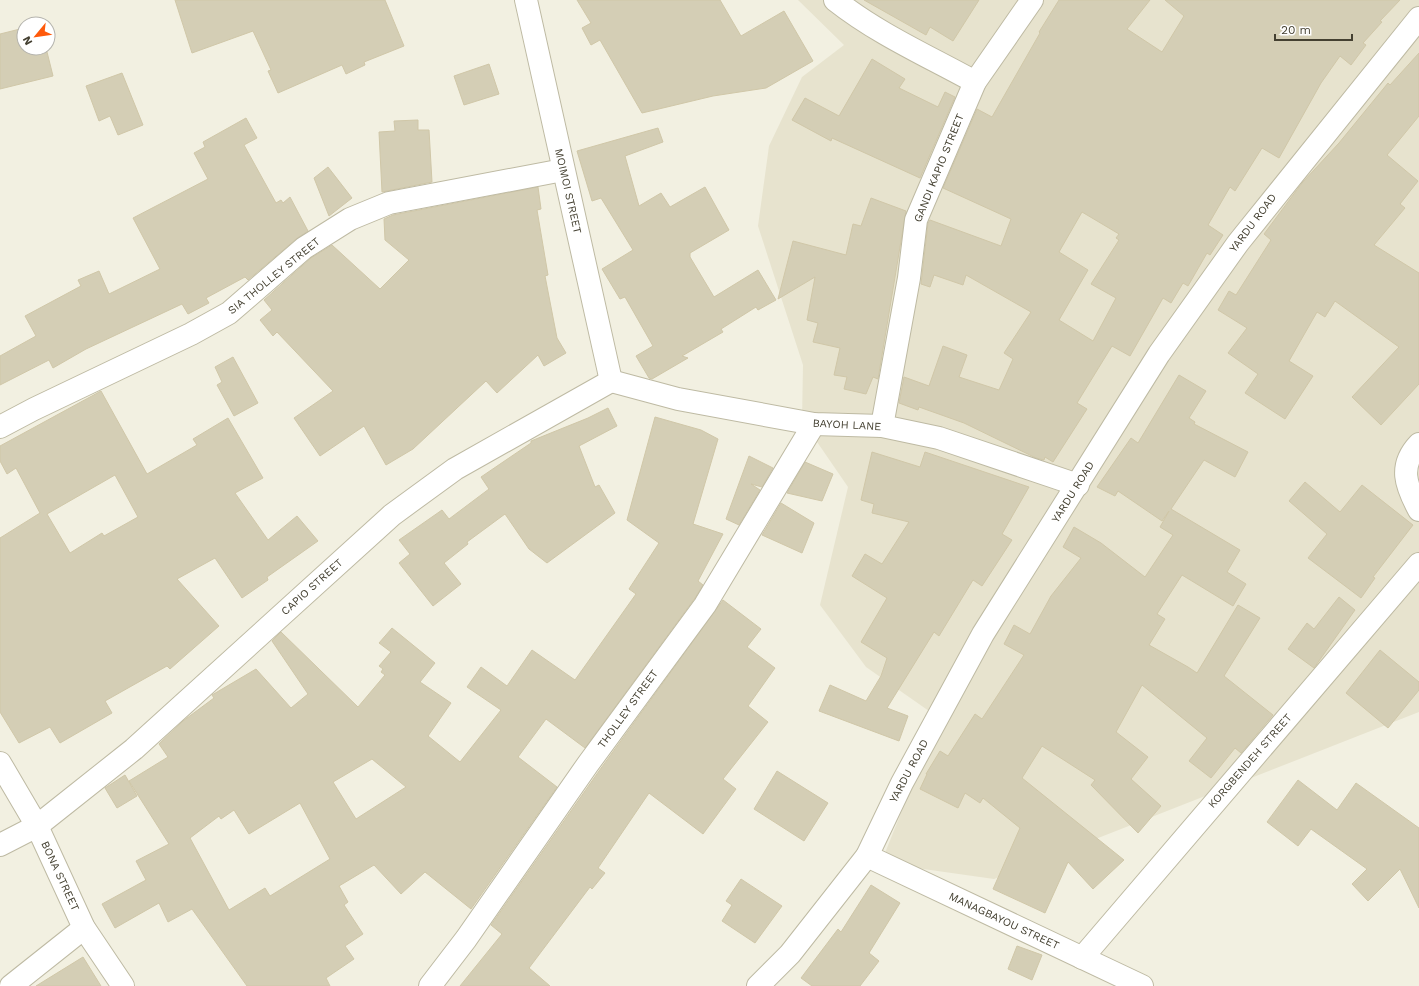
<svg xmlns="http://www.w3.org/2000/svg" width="1419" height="986" viewBox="0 0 1419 986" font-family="'Work Sans',sans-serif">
	<rect width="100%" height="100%" fill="#f2f0e1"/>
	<path fill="#e7e3ce" d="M 798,0 L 1419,0 L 1419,712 L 994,879 L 881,863 L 939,718 L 866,667 L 820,605 L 848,487 L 802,420 L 803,365 L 758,226 L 769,146 L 802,77 L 844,45 Z"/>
	<g fill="#d4ceb5" stroke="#d0c7a8" fill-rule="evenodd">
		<path d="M 175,0 L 385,0 L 404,46 L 364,62 L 365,65 L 346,74 L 342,65 L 278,93 L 268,71 L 271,70 L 253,31 L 192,53 Z"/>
		<path d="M 577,0 L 720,0 L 741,36 L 784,11 L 813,61 L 766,88 L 713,96 L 642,113 L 600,40 L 591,45 L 582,28 L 591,23 Z"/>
		<path d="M 864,0 L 979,0 L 953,41 L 930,27 L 926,35 Z"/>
		<path d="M 1059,0 L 1150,0 L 1127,29 L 1162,52 L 1184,16 L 1165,0 L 1400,0 L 1380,21 L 1382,22 L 1363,43 L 1366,45 L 1351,65 L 1340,56 L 1321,83 L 1279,158 L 1262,148 L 1235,191 L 1230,187 L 1208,225 L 1223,235 L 1210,255 L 1207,253 L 1188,286 L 1183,283 L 1171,303 L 1163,298 L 1130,356 L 1112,346 L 1077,403 L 1087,409 L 1053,462 L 1045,457 L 1044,460 L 1036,458 L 964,423 L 919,407 L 918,410 L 899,403 L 904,377 L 929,386 L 943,346 L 967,355 L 959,377 L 999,390 L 1013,359 L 1004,353 L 1031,312 L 966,275 L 963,285 L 934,275 L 930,287 L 921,284 L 928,223 L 930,220 L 1001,246 L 1011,219 L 943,188 L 977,109 L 992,117 L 1040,33 L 1039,32 ZM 1082,212 L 1119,234 L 1116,238 L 1119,240 L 1091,284 L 1116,298 L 1093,341 L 1059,320 L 1088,270 L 1059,252 Z"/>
		<path d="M 24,28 L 24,48 L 46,48 L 53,76 L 0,89 L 0,34 Z"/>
		<path d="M 1419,53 L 1419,116 L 1387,155 L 1418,181 L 1400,204 L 1405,208 L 1374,245 L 1419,273 L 1419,384 L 1381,425 L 1352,397 L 1399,347 L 1335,301 L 1325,317 L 1317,312 L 1289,361 L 1313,376 L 1285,419 L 1245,393 L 1258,374 L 1228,353 L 1247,328 L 1218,310 L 1229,291 L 1236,295 L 1271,240 L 1264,234 L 1302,183 L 1339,143 L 1388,83 L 1390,85 Z"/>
		<path d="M 872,59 L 905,79 L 899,88 L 938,107 L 945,92 L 955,97 L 920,178 L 832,138 L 831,141 L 792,120 L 805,98 L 839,116 Z"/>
		<path d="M 489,64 L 499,94 L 464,105 L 454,76 Z"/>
		<path d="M 122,73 L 143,125 L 118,135 L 110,116 L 99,121 L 86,86 Z"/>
		<path d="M 246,118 L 257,138 L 244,145 L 276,203 L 281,200 L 283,203 L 290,197 L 308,231 L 296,239 L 248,280 L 245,277 L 206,298 L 209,303 L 188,314 L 182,304 L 86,349 L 53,368 L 49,360 L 0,385 L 0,356 L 36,336 L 25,316 L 81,286 L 78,280 L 99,271 L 109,294 L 160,269 L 133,218 L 208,179 L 194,153 L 205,147 L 203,142 Z"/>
		<path d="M 418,120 L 418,130 L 429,130 L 432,182 L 382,192 L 379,132 L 395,131 L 394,121 Z"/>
		<path d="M 658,128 L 663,142 L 625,156 L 639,206 L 661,193 L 670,207 L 705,187 L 729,230 L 690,253 L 690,257 L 714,297 L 758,270 L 776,300 L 758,310 L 756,307 L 721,329 L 723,332 L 682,356 L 688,358 L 652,379 L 649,378 L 636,356 L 653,346 L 625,297 L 620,299 L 602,269 L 633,250 L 601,198 L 592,201 L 577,151 Z"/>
		<path d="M 328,167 L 352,198 L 329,216 L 314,178 Z"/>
		<path d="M 538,187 L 541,209 L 537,210 L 548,275 L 545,276 L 557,338 L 566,353 L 544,366 L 538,355 L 497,393 L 486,381 L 413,449 L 386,465 L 364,426 L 320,456 L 294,418 L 333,391 L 277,332 L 273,336 L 260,320 L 272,310 L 264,300 L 311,258 L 332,245 L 380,289 L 409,260 L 385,240 L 384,219 L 393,215 Z"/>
		<path d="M 871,198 L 906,211 L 878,379 L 873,377 L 866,394 L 844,389 L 847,377 L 834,375 L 840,348 L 813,342 L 818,323 L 807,320 L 815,277 L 778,299 L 793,241 L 846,255 L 853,224 L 861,226 Z"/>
		<path d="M 233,357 L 258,403 L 234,416 L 217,385 L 222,382 L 215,367 Z"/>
		<path d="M 1179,375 L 1206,391 L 1189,418 L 1195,422 L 1194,424 L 1248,452 L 1235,477 L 1204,460 L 1171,509 L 1240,550 L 1227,572 L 1246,584 L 1233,606 L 1182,575 L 1157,614 L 1165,619 L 1149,645 L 1188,667 L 1197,673 L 1238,605 L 1260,618 L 1224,676 L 1273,715 L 1241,753 L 1235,748 L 1211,778 L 1189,761 L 1207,738 L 1142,685 L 1116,732 L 1148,757 L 1131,779 L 1161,806 L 1138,833 L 1091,785 L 1095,780 L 1042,746 L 1022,778 L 1124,860 L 1093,889 L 1068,862 L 1045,913 L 993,889 L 1020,828 L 983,798 L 980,803 L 965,793 L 958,808 L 920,789 L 927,774 L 926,774 L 940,751 L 948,756 L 975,714 L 982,719 L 1024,655 L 1004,644 L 1014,625 L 1030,634 L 1051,596 L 1081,558 L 1063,547 L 1074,527 L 1101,543 L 1145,577 L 1173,535 L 1160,527 L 1169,511 L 1162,521 L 1118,491 L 1115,496 L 1097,487 L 1131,438 L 1138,443 Z"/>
		<path d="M 101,391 L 147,474 L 197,445 L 193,439 L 228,418 L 263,478 L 235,493 L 268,540 L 297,516 L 318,541 L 267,577 L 268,580 L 242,598 L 215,558 L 177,579 L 219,626 L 170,669 L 167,666 L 105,701 L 112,713 L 60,743 L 50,727 L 19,743 L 0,712 L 0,538 L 40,513 L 16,468 L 7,474 L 0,461 L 0,446 ZM 115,475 L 138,517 L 104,536 L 102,533 L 70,553 L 47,514 Z"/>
		<path d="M 608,408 L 617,426 L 579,446 L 595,487 L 599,485 L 615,513 L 547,563 L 529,549 L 505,514 L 467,542 L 468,544 L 444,563 L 461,584 L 433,606 L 399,563 L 410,554 L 399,540 L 442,510 L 449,519 L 489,489 L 481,477 L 531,443 L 531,441 L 588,418 Z"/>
		<path d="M 655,417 L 701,430 L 718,439 L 693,524 L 723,534 L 698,581 L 703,585 L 695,598 L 585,748 L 546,719 L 518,757 L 557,787 L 471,909 L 425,872 L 401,894 L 374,865 L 339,886 L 348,902 L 344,905 L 363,934 L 345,946 L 354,959 L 326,978 L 330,986 L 247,986 L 192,909 L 168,922 L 159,903 L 115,928 L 102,904 L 146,880 L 136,861 L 169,844 L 129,781 L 168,757 L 159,744 L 183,721 L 214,698 L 212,695 L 256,669 L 291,708 L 308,694 L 272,641 L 281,632 L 358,707 L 385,675 L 381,672 L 383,669 L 379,666 L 391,652 L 379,643 L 392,628 L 435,663 L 420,682 L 451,703 L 428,736 L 460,762 L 501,710 L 467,687 L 481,667 L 507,686 L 532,650 L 575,680 L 636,594 L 629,589 L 659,543 L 627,520 ZM 372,759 L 406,787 L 356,819 L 333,782 ZM 300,803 L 330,859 L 270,896 L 265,888 L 229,910 L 190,838 L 219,816 L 221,819 L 234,810 L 249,834 Z"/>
		<path d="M 872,452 L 920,467 L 925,452 L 1029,487 L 1002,534 L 1012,540 L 982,586 L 973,580 L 939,636 L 934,632 L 887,708 L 908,716 L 899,741 L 819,711 L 830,685 L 866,701 L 881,676 L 887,658 L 861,642 L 887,598 L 852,576 L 865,554 L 882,564 L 909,522 L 872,513 L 874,504 L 861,500 Z"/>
		<path d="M 749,456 L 773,468 L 762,487 L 751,484 L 760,490 L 739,525 L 726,519 Z"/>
		<path d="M 805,462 L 833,474 L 822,501 L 787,493 Z"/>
		<path d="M 1305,482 L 1340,512 L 1362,485 L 1413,525 L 1373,577 L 1375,578 L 1361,598 L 1308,558 L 1327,534 L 1289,501 Z"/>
		<path d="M 781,503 L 814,523 L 802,553 L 762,535 Z"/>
		<path d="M 1339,597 L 1355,610 L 1314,668 L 1288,649 L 1307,623 L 1314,629 Z"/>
		<path d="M 723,600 L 761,629 L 747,647 L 775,668 L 748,706 L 768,722 L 723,779 L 736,789 L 703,834 L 649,793 L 598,868 L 605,873 L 592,889 L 590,887 L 529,968 L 550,986 L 460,986 L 502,934 L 491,925 L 599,771 Z"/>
		<path d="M 1380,650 L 1419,682 L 1419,690 L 1388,728 L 1346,693 Z"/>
		<path d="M 777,771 L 828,803 L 804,841 L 754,809 Z"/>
		<path d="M 125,775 L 137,796 L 117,808 L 105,788 Z"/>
		<path d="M 1298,780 L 1337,810 L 1356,783 L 1419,828 L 1419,908 L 1400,869 L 1368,901 L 1352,884 L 1367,869 L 1311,829 L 1298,846 L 1267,822 Z"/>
		<path d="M 741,879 L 782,906 L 755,943 L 722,921 L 732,905 L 726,901 Z"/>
		<path d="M 871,885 L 900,903 L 869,953 L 879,961 L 860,986 L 812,986 L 801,978 L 838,929 L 841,932 Z"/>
		<path d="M 1017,946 L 1042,955 L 1032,980 L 1008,969 Z"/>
		<path d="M 83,957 L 101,986 L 36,986 Z"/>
	</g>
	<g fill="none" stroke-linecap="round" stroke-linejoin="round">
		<defs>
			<g id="minor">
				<path d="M 526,0 L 611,381"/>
				<path d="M 835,0 C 878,34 928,56 975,82"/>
				<path d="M 611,381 L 678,399 L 814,424 L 882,426 L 939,438 L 1078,485"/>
				<path d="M 882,426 L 909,278 L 916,220 L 975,82 L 1032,0"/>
				<path d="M 0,427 L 34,409 L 191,334 L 229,313 L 304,248 L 350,219 L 389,203 L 563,170"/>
				<path d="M 1419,444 C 1398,466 1406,486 1419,510"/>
				<path d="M 0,763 L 37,826 L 84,928 L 123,986"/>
				<path d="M 0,845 L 37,826 L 134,749 L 392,515 L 455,469 L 611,381"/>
				<path d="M 867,856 L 1142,986"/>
				<path d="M 1082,958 L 1419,564"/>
				<path d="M 11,986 L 84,928"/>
				<path d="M 430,986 L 466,939 L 588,764 L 705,605 L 814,424"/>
				<path d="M 758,986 L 790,954 L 867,856 L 902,783 L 983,634 L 1159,354 L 1238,243 L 1419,18"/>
			</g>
		</defs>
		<use href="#minor" stroke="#bebaa3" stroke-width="24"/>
		<use href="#minor" stroke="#fff" stroke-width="22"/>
	</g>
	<g text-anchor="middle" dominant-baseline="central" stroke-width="3" stroke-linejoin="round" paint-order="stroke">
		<g font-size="11" fill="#444031" stroke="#fff">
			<text transform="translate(939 168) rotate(-68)">GANDI KAPIO STREET</text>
			<text transform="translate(568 191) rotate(77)">MOIMOI STREET</text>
			<text transform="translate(1253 223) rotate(-53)">YARDU ROAD</text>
			<text transform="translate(274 276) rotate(-39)">SIA THOLLEY STREET</text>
			<text transform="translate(847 425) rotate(3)">BAYOH LANE</text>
			<text transform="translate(1073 492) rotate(-58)">YARDU ROAD</text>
			<text transform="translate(312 587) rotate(-42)">CAPIO STREET</text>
			<text transform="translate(628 709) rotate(-54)">THOLLEY STREET</text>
			<text transform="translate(1250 761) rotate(-49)">KORGBENDEH STREET</text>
			<text transform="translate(909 771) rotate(-62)">YARDU ROAD</text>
			<text transform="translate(60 876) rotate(65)">BONA STREET</text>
			<text transform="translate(1004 921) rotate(25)">MANAGBAYOU STREET</text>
		</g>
	</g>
	<g transform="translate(36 36) rotate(241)"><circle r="19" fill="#ffffff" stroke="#b4b3ad"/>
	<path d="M0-3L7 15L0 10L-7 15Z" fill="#ff5a0b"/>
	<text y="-6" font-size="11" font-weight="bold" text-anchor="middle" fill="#444031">N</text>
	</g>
	<path d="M1275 34v6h77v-6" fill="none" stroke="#444031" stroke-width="2"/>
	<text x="1281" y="34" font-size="12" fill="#444031" stroke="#ffffff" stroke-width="3" paint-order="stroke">20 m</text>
</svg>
